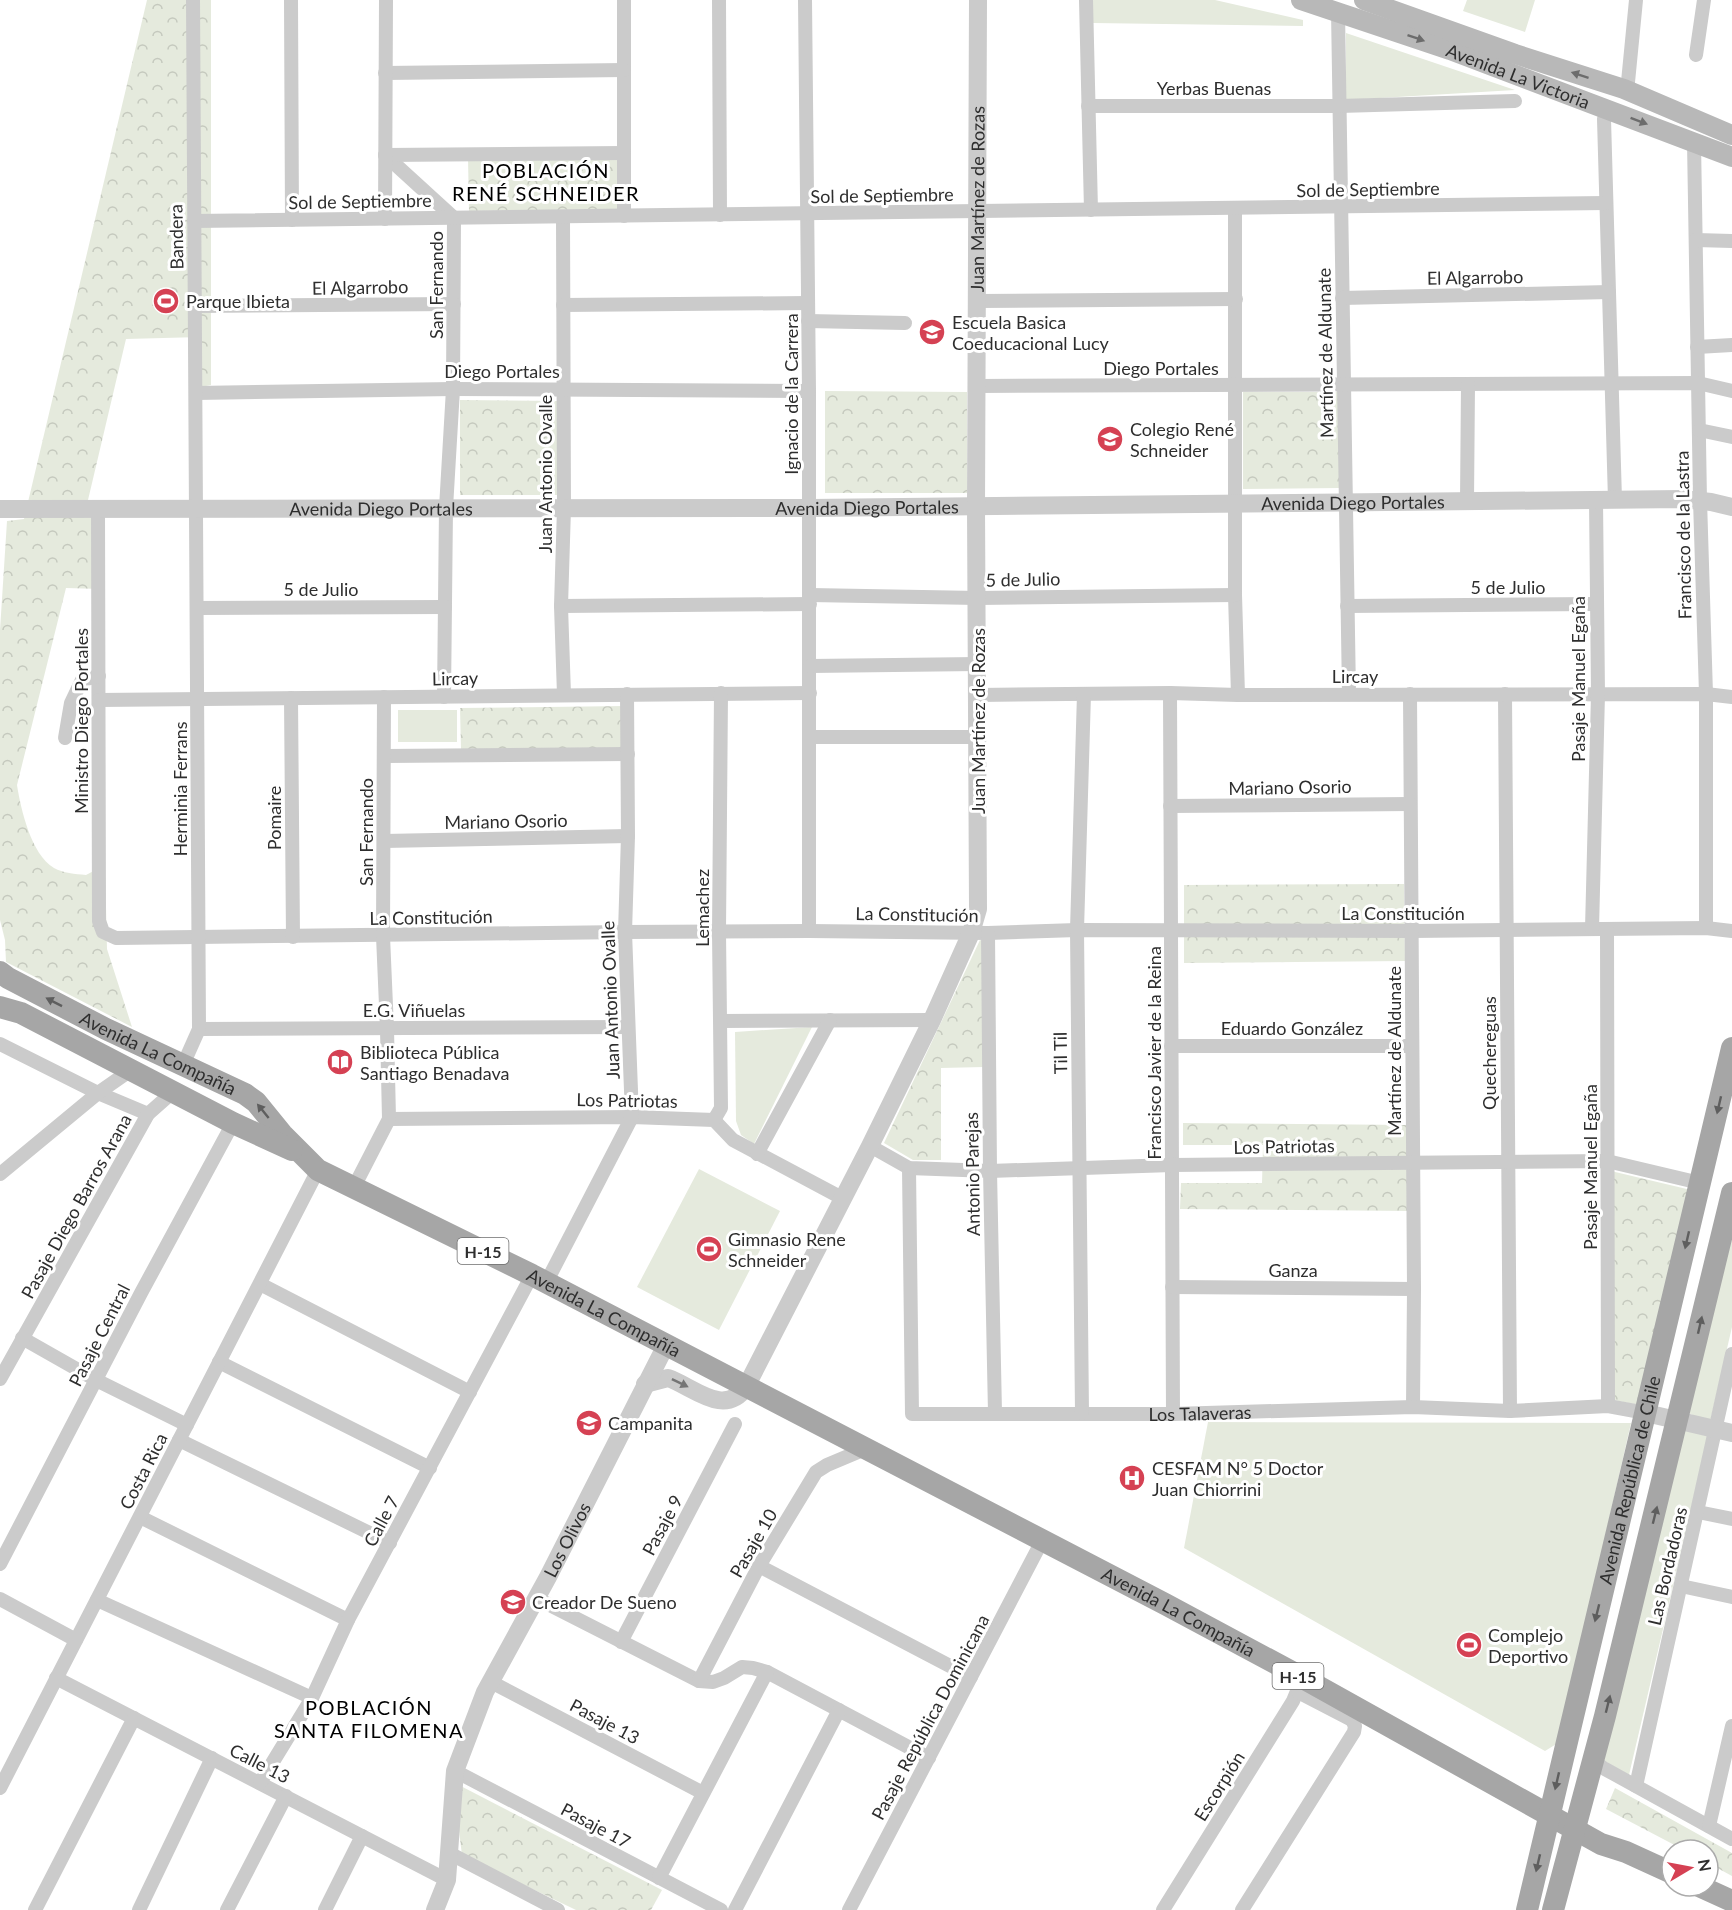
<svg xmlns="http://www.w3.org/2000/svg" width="1732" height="1910" viewBox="0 0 1732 1910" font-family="Lato,sans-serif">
	<defs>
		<pattern id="park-crowns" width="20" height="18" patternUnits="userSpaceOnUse" patternTransform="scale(1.5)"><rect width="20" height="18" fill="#e5eadd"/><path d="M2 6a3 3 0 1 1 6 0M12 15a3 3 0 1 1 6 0" fill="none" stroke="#c5c9be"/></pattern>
	</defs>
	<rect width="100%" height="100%" fill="#fff"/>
	<g fill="#e5eadd">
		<path d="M 1093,0 L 1215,0 L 1303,20 L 1303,26 L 1093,23 Z"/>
		<path d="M 1467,0 L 1535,0 L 1525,32 L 1463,11 Z"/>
		<path d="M 1346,33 L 1515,90 L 1346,100 Z"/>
		<rect x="398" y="710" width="59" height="32"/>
		<path d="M 812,1027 L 754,1144 L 741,1135 L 736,1121 L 735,1032 Z"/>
		<path d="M 699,1169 L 780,1211 L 719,1330 L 637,1287 Z"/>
		<path d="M 1732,1227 L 1732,1327 L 1710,1422 L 1688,1413 Z"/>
		<path d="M 1208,1422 L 1631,1423 L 1558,1743 L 1545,1751 L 1184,1548 Z"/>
		<path d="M 1682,1428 L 1708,1436 L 1629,1775 L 1601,1759 Z"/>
	</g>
	<g fill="url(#park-crowns)">
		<path d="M 147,0 L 211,0 L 211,385 L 201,387 L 201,337 L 126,339 L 84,517 L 99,518 L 101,589 L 66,588 L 17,785 C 21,810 31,854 54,868 C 63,873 75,874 86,875 L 105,865 L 107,949 L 132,1027 L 6,962 L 5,940 L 0,920 L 0,630 L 7,521 L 24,519 Z"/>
		<path d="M 627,155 L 628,209 L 469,211 L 468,158 Z"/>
		<path d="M 825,391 L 967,392 L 967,493 L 825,493 Z"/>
		<path d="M 1243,392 L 1339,392 L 1339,488 L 1243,489 Z"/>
		<path d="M 460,400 L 557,401 L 557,495 L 460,495 Z"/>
		<path d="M 625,706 L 624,750 L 461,749 L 460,708 Z"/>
		<path d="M 1404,884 L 1405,961 L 1184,963 L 1184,885 Z"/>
		<path d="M 980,940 L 985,942 L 984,1067 L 941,1068 L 941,1160 L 913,1160 L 884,1143 Z"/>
		<path d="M 1183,1123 L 1410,1125 L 1410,1211 L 1180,1209 L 1181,1183 L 1262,1183 L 1263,1145 L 1183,1145 Z"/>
		<path d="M 1611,1171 L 1691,1190 L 1639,1405 L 1613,1400 Z"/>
		<path d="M 453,1782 L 662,1890 L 651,1910 L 576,1910 L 462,1855 Z"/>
		<path d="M 1615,1788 L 1732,1853 L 1732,1876 L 1708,1863 L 1708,1850 L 1684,1850 L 1606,1809 Z"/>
	</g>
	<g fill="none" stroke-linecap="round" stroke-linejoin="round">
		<g stroke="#cbcbcb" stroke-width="14">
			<path d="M 291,0 L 292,220"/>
			<path d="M 624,0 L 624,216"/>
			<path d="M 719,0 L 720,215"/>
			<path d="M 805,0 L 809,391 L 809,931"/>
			<path d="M 1086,0 L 1091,210"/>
			<path d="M 1338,11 L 1349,694"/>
			<path d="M 1696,55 L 1704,0"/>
			<path d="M 385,73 L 624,70"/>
			<path d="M 1624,89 L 1628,82 L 1636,0"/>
			<path d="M 1088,106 L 1339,106 L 1515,101"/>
			<path d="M 1608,109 L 1604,119 L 1615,500"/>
			<path d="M 1694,142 L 1700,500 L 1706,694 L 1706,928"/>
			<path d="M 385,155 L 454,218 L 453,389 L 446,508 L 444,697"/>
			<path d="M 385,155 L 624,153"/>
			<path d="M 1235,208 L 1235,595 L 1238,695"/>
			<path d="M 563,217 L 564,508 L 561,606 L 564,695"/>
			<path d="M 385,219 L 386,0"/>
			<path d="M 194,221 L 1606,203"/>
			<path d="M 1696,240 L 1732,241"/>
			<path d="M 1342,298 L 1609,292"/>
			<path d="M 978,301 L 1236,299"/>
			<path d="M 563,305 L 808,303"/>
			<path d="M 195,306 L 454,304"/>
			<path d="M 808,321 L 905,323"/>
			<path d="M 1697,347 L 1732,345"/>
			<path d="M 978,386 L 1698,383 L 1732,391"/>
			<path d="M 196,393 L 453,389 L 809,391"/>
			<path d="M 1699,430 L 1732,437"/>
			<path d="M 1467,501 L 1468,384"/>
			<path d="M 98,509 L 99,921 L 103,932 L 116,938 L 625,932 L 809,931 L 988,933 L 1077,930 L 1412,931 L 1706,928 L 1732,931"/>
			<path d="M 810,595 L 978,598 L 1235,595"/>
			<path d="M 561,606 L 810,604"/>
			<path d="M 1347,606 L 1597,604"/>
			<path d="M 197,608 L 445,607"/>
			<path d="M 810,666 L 978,664"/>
			<path d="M 1170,693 L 1173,1414"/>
			<path d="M 1410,694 L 1414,1289 L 1413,1407"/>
			<path d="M 1505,694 L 1510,1411"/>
			<path d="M 978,695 L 1170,693 L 1238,695 L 1706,694 L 1732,697"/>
			<path d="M 291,698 L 293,937"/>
			<path d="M 99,700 L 810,693"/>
			<path d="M 811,737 L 978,737"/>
			<path d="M 65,738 L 71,703 L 82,680 L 99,676"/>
			<path d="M 385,756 L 628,754"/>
			<path d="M 1170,806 L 1410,804"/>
			<path d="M 384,841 L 628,836"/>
			<path d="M 1592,929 L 1598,694 L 1596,500"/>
			<path d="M 1607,929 L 1608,1406"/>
			<path d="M 988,933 L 990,1171 L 995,1413"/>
			<path d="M 721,1021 L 932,1020"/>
			<path d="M 199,1029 L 628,1027"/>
			<path d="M 0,1044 L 98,1093 L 148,1114"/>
			<path d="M 1171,1046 L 1412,1046"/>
			<path d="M 183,1065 L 199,1029 L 193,0"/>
			<path d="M 389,1119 L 632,1117 L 714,1120 L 733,1140 L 842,1198"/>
			<path d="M 714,1120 L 721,1108 L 719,932 L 721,693"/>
			<path d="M 870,1146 L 909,1168 L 990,1171 L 1172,1165 L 1607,1161 L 1700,1183"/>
			<path d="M 757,1154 L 830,1020"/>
			<path id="s1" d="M 909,1168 L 912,1414 L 1173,1414 L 1413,1407 L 1510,1411 L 1608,1406 L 1646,1413"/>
			<path d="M 0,1174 L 98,1093 L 131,1070"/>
			<path d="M 354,1187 L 389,1119 L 387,1029 L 383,936 L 384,697"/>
			<path d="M 546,1283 L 632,1117 L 625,932 L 628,836 L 627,694"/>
			<path d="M 260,1284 L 470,1392"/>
			<path d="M 1172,1287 L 1414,1289"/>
			<path d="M 22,1338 L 96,1380 L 187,1425"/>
			<path d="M 219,1362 L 430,1468"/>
			<path d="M 0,1379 L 148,1114 L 174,1091"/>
			<path d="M 1082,1413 L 1077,930 L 1084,694"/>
			<path d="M 179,1440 L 390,1543"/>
			<path d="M 1698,1512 L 1732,1519"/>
			<path d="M 140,1517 L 348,1620"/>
			<path d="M 0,1564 L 141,1293 L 233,1123"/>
			<path d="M 759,1566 L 971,1677"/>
			<path d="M 1681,1586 L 1732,1597"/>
			<path d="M 536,1598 L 699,1681 L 713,1682 L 724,1678 L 742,1667 L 753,1668 L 767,1672 L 929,1758"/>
			<path d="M 0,1599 L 76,1640"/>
			<path d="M 97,1600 L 312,1698"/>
			<path d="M 621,1642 L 735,1424"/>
			<path d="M 56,1678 L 447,1880"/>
			<path d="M 699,1681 L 759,1566 L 816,1472 L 827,1465 L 865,1449"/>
			<path d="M 491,1682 L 703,1793"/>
			<path d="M 1593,1761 L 1605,1769 L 1732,1839"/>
			<path d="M 455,1771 L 721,1910"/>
			<path d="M 260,1783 L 312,1698 L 348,1620 L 532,1275"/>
			<path d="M 1636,1786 L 1732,1354"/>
			<path d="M 0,1788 L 318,1170"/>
			<path d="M 1709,1826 L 1732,1726"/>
			<path d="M 449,1853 L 558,1910"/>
			<path d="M 659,1878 L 767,1672"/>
			<path d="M 35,1910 L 134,1718"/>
			<path d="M 139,1910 L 212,1758"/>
			<path d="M 227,1910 L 286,1796"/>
			<path d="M 325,1910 L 362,1836"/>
			<path d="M 735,1910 L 839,1710"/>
			<path d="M 849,1910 L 1042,1541"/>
			<path d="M 1163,1910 L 1293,1701 L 1300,1684"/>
			<path d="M 1242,1910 L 1354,1732 L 1355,1726 L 1352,1720 L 1298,1692"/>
		</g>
		<g stroke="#cbcbcb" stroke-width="18">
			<path id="s2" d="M 0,509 L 810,508 L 1682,499 L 1711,502 L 1732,507"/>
			<path id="s3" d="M 645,1384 L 668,1378 C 694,1387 724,1418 746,1387 L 870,1146 L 932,1020 L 971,933 L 978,909 L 976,507 L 978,0"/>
			<path d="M 1646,1413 L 1732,1433"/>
			<path id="s4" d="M 435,1910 L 447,1880 L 455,1771 L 485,1692 L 548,1577 L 666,1345"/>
		</g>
		<g stroke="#b8b8b8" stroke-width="20">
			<path id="s5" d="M 1301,0 L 1450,50 L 1732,157"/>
			<path d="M 1364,0 L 1515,54 L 1624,89 L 1732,135"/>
		</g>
		<g stroke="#a6a6a6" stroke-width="22">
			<path id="s6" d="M 0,972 L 8,978 L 106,1029 L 245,1094 L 256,1102 L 282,1134 L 318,1170 L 532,1275 L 1165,1604 L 1303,1678 L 1601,1844 L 1626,1852 L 1672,1873"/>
			<path d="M 0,1007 L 21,1013 L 233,1123 L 292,1150"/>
			<path d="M 1699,1886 L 1732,1901"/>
			<path id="s7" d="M 1527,1910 L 1732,1048"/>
			<path d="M 1553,1910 L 1605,1716 L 1732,1193"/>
		</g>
	</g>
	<defs><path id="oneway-solid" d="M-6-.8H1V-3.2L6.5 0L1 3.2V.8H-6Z" transform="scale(1.5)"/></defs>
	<g fill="#6c6c6c">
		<use href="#oneway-solid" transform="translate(1416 38) rotate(19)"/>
		<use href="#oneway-solid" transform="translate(1580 75) rotate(-162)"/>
		<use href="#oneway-solid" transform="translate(1639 121) rotate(21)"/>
	</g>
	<g fill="#5e5e5e">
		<use href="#oneway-solid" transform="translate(54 1002) rotate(-153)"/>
		<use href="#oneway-solid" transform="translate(1719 1105) rotate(103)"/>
		<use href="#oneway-solid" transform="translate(263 1111) rotate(-129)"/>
		<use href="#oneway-solid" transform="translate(1687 1240) rotate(103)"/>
		<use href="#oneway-solid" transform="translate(1700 1325) rotate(-77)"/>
		<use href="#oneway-solid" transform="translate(1655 1515) rotate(-76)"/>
		<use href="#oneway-solid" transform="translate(1597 1613) rotate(104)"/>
		<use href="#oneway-solid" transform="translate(1608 1704) rotate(-76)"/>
		<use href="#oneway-solid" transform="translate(1557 1781) rotate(103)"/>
		<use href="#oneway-solid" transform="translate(1538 1863) rotate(103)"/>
	</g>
	<use fill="#757575" href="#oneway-solid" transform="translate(680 1383) rotate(26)"/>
	<defs>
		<symbol id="stadium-disc" viewBox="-11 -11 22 22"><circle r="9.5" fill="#d54153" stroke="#fff"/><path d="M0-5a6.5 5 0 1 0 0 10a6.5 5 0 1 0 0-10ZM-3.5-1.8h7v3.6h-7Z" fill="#fff"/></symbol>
		<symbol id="school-disc" viewBox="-11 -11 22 22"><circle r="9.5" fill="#d54153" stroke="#fff"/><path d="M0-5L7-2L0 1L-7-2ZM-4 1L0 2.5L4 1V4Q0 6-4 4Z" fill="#fff"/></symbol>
		<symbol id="library-disc" viewBox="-11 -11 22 22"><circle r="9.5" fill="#d54153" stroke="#fff"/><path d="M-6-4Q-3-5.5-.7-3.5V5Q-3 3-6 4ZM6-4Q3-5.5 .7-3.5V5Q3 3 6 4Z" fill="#fff"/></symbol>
		<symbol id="hospital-disc" viewBox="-11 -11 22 22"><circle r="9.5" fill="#d54153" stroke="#fff"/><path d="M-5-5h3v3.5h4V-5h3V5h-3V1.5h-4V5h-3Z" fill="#fff"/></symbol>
	</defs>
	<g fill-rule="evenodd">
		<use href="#stadium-disc" x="151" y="286" width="30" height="30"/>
		<use href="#school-disc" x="917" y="317" width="30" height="30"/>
		<use href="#school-disc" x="1095" y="424" width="30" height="30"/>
		<use href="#library-disc" x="325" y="1047" width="30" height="30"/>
		<use href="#stadium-disc" x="694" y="1234" width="30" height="30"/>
		<use href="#school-disc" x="574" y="1408" width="30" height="30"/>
		<use href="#hospital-disc" x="1117" y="1463" width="30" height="30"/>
		<use href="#school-disc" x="498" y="1587" width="30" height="30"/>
		<use href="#stadium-disc" x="1454" y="1630" width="30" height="30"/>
	</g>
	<g text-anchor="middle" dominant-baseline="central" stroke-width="6" stroke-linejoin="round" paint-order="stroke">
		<g fill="#fff" stroke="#6d6d6d" stroke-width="1.5">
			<rect x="457.5" y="1238" width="51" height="26" rx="4.5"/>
			<rect x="1272.5" y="1663" width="51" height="26" rx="4.5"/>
		</g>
		<g font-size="16" font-weight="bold" fill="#2e2e2e">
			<text x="483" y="1251">H-15</text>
			<text x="1298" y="1676">H-15</text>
		</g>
		<g font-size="18" fill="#2e2e2e" stroke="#fff">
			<text stroke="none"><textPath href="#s5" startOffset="230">Avenida La Victoria</textPath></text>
			<text x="1214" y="88">Yerbas Buenas</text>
			<text transform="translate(1368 189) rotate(-1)">Sol de Septiembre</text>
			<text transform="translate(882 195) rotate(-1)">Sol de Septiembre</text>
			<text stroke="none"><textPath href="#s3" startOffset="1353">Juan Martínez de Rozas</textPath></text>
			<text transform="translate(360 201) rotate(-1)">Sol de Septiembre</text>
			<text transform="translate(176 237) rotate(-91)">Bandera</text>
			<text transform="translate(1475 277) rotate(-1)">El Algarrobo</text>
			<text transform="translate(436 285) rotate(-90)">San Fernando</text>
			<text transform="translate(360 287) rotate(-1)">El Algarrobo</text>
			<text transform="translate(1325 353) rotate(-91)">Martínez de Aldunate</text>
			<text x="1161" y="368">Diego Portales</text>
			<text x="502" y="371">Diego Portales</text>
			<text transform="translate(791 394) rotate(-90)">Ignacio de la Carrera</text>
			<text transform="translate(545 474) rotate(-90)">Juan Antonio Ovalle</text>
			<text stroke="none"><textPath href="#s2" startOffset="1353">Avenida Diego Portales</textPath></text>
			<text stroke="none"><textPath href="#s2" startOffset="867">Avenida Diego Portales</textPath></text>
			<text stroke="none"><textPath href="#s2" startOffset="381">Avenida Diego Portales</textPath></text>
			<text transform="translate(1683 535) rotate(-91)">Francisco de la Lastra</text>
			<text transform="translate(1023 579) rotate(-1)">5 de Julio</text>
			<text x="1508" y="587">5 de Julio</text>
			<text x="321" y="589">5 de Julio</text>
			<text x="1355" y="676">Lircay</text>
			<text transform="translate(455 678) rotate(-1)">Lircay</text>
			<text transform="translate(1578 679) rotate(-90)">Pasaje Manuel Egaña</text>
			<text transform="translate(81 721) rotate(-90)">Ministro Diego Portales</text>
			<text transform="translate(978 721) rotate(-90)">Juan Martínez de Rozas</text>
			<text transform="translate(1290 787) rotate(-1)">Mariano Osorio</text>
			<text transform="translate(180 789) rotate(-90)">Herminia Ferrans</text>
			<text transform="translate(274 818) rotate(-90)">Pomaire</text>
			<text transform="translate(506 821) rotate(-1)">Mariano Osorio</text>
			<text transform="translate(366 832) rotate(-90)">San Fernando</text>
			<text transform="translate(702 908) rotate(-90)">Lemachez</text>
			<text x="1403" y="913">La Constitución</text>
			<text transform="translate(917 914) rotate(1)">La Constitución</text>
			<text transform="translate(431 917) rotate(-1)">La Constitución</text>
			<text transform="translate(610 1000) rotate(-92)">Juan Antonio Ovalle</text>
			<text x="414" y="1010">E.G. Viñuelas</text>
			<text x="1292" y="1028">Eduardo González</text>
			<text transform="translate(1394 1051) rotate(-90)">Martínez de Aldunate</text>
			<text stroke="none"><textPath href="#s6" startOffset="178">Avenida La Compañía</textPath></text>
			<text transform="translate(1060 1053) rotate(-91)">Til Til</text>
			<text transform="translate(1154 1053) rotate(-90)">Francisco Javier de la Reina</text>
			<text transform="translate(1489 1053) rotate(-90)">Quechereguas</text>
			<text transform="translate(627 1100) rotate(1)">Los Patriotas</text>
			<text transform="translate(1284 1146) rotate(-1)">Los Patriotas</text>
			<text transform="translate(1590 1167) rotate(-90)">Pasaje Manuel Egaña</text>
			<text transform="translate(972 1174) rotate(-91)">Antonio Parejas</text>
			<text transform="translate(76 1206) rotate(-61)">Pasaje Diego Barros Arana</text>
			<text x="1293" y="1270">Ganza</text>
			<text stroke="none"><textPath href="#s6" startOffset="699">Avenida La Compañía</textPath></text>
			<text transform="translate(99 1335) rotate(-63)">Pasaje Central</text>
			<text stroke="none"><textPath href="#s1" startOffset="534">Los Talaveras</textPath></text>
			<text transform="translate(143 1471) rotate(-63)">Costa Rica</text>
			<text stroke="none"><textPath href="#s7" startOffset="442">Avenida República de Chile</textPath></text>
			<text transform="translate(381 1521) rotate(-62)">Calle 7</text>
			<text transform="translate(662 1525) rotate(-62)">Pasaje 9</text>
			<text stroke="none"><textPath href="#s4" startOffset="399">Los Olivos</textPath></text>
			<text transform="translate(753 1543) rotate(-60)">Pasaje 10</text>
			<text transform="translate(1667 1566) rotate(-77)">Las Bordadoras</text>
			<text stroke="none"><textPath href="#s6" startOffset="1347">Avenida La Compañía</textPath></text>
			<text transform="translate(930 1717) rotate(-62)">Pasaje República Dominicana</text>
			<text transform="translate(605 1721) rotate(28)">Pasaje 13</text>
			<text transform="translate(260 1763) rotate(27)">Calle 13</text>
			<text transform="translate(1219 1786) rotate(-58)">Escorpión</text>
			<text transform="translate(596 1825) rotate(28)">Pasaje 17</text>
		</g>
		<g font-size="18" fill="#2e2e2e" stroke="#fff" text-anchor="start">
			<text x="186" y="301">Parque Ibieta</text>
			<text x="952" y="322">Escuela Basica<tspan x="952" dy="21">Coeducacional Lucy</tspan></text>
			<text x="1130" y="429">Colegio René<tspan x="1130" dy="21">Schneider</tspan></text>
			<text x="360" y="1052">Biblioteca Pública<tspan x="360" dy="21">Santiago Benadava</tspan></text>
			<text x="728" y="1239">Gimnasio Rene<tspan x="728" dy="21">Schneider</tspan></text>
			<text x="608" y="1423">Campanita</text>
			<text x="1152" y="1468">CESFAM N° 5 Doctor<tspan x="1152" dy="21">Juan Chiorrini</tspan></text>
			<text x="532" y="1602">Creador De Sueno</text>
			<text x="1488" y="1635">Complejo<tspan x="1488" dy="21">Deportivo</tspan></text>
		</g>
		<g font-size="20" letter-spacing="1.5" fill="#000" stroke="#fff">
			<text x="546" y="170">POBLACIÓN<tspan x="546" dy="23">RENÉ SCHNEIDER</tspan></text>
			<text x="369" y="1707">POBLACIÓN<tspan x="369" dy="23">SANTA FILOMENA</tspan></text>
		</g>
	</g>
	<g transform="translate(1690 1868) rotate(80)"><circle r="28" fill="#ffffff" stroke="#ababab" stroke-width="1.5"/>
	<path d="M0-4.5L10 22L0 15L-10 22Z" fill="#d54153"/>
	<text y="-9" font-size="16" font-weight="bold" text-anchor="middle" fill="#2e2e2e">N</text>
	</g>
</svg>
